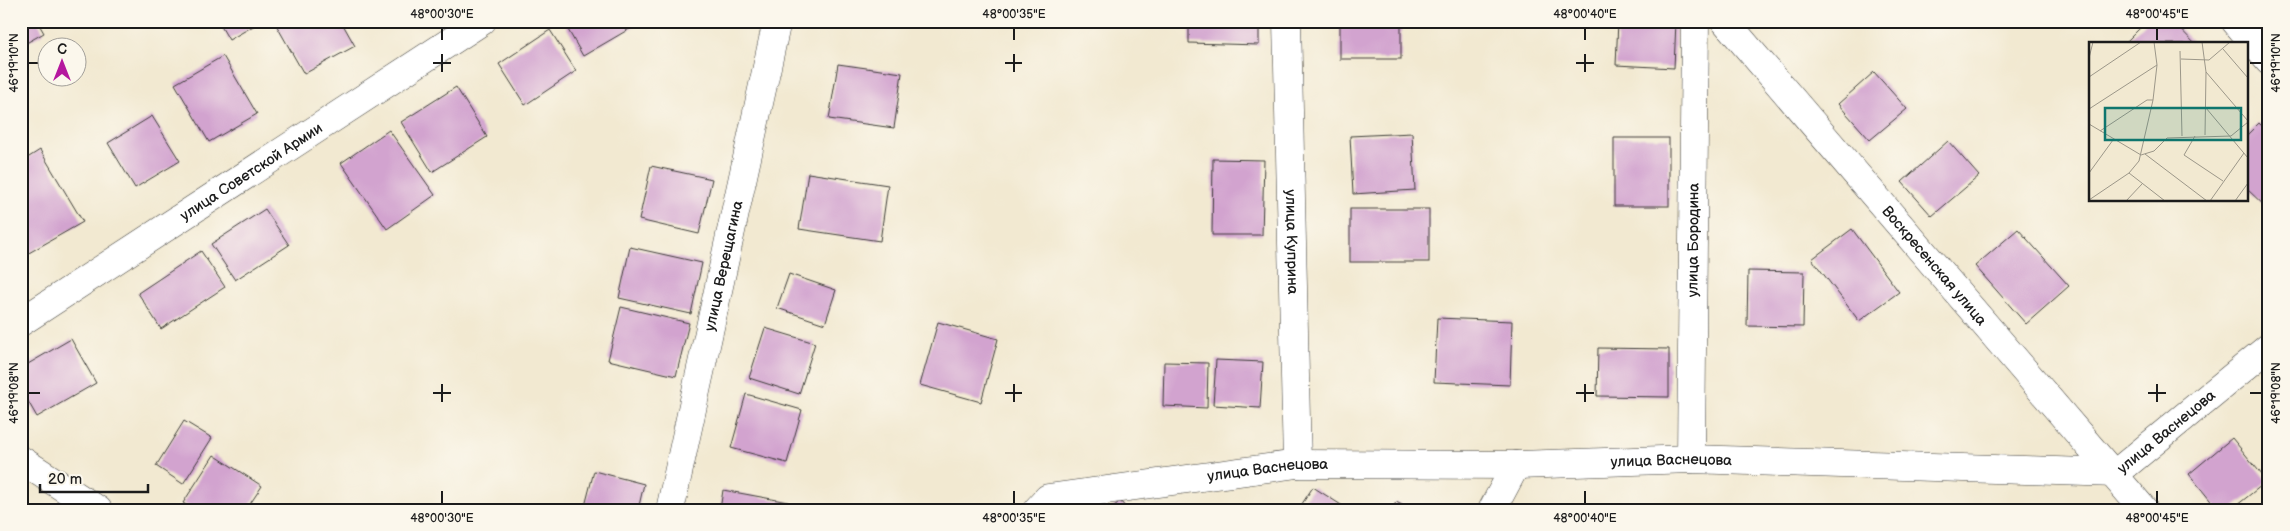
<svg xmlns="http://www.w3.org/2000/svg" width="2290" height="531" viewBox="0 0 2290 531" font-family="'Balsamiq Sans',sans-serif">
	<rect width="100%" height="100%" fill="#fbf7ec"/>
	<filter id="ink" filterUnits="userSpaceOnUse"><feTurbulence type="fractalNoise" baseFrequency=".02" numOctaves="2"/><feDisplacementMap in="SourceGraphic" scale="10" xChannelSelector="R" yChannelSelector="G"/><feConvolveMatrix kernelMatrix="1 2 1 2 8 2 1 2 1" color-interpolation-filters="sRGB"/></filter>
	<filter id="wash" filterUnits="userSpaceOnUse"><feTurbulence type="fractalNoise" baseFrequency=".0096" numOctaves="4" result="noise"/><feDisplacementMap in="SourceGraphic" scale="20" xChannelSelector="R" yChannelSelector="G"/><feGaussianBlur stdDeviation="1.12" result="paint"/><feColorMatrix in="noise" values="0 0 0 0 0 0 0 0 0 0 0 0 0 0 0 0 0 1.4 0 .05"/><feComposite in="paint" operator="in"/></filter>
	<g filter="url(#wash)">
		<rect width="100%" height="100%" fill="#f2e9d1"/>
		<g id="blocks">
			<g fill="#d2a3cf">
				<path d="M 21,21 L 37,21 L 44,33 L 21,46 Z"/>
				<path d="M 218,21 L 262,21 L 229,40 Z"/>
				<path d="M 274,21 L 341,21 L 355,46 L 304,74 Z"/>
				<path d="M 563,21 L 643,21 L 583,56 Z"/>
				<path d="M 1189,21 L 1259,21 L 1259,45 L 1189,43 Z"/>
				<rect x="1340" y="21" width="61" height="38"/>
				<path d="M 1618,21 L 1676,21 L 1674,68 L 1616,65 Z"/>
				<path d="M 2147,21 L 2173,21 L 2195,44 L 2124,44 Z"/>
				<path d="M 550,30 L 576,71 L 525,105 L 499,64 Z"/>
				<path d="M 223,56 L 257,114 L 209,142 L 175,84 Z"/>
				<path d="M 838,64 L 902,73 L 894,128 L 829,119 Z"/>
				<path d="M 1874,72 L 1907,109 L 1870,140 L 1838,104 Z"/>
				<path d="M 456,87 L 487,137 L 432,172 L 401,122 Z"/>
				<path d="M 152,116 L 180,161 L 135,188 L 108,143 Z"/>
				<path d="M 2259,123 L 2269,133 L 2269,210 L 2246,188 L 2246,136 Z"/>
				<path d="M 389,130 L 435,195 L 387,229 L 341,163 Z"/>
				<path d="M 1412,133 L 1415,190 L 1353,194 L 1350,136 Z"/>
				<rect x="1614" y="138" width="55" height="68"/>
				<path d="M 1948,141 L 1979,176 L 1932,216 L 1902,182 Z"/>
				<path d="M 40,150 L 83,222 L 27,254 L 21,244 L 21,162 Z"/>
				<path d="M 1213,159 L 1264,160 L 1262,235 L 1212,235 Z"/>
				<path d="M 651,166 L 712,179 L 699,234 L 639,220 Z"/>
				<path d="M 808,173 L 888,185 L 880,241 L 799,229 Z"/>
				<path d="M 265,209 L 289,245 L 235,280 L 211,244 Z"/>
				<rect x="1350" y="209" width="79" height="53"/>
				<path d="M 1852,229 L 1899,292 L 1859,321 L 1812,259 Z"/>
				<path d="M 2018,229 L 2069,286 L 2026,324 L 1975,266 Z"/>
				<path d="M 630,247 L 702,263 L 691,314 L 619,298 Z"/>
				<path d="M 201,251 L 225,287 L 161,329 L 138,293 Z"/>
				<path d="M 1748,271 L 1804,272 L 1803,327 L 1747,326 Z"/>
				<path d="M 789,274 L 836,290 L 825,324 L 777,308 Z"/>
				<path d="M 621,307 L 689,323 L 676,376 L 608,360 Z"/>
				<path d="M 1437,318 L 1512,321 L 1510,385 L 1434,382 Z"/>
				<path d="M 938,322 L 998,339 L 981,402 L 920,385 Z"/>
				<path d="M 765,328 L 815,343 L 799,394 L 749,378 Z"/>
				<path d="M 71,339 L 96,383 L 37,417 L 21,389 L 21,368 Z"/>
				<path d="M 1598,348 L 1669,349 L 1669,397 L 1597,396 Z"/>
				<path d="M 1216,360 L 1263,362 L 1260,408 L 1213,405 Z"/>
				<path d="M 1164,362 L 1208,363 L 1207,408 L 1163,406 Z"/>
				<path d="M 746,394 L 802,410 L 787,463 L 731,448 Z"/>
				<path d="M 184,421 L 212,438 L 183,484 L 156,466 Z"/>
				<path d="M 2232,438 L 2267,481 L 2231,510 L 2218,510 L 2189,474 Z"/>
				<path d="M 214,455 L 262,486 L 246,510 L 194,510 L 183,503 Z"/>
				<path d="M 594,471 L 644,484 L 638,510 L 584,510 Z"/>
				<path d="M 1313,487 L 1349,510 L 1298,510 Z"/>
				<path d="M 723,490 L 788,502 L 787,510 L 720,510 Z"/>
				<path d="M 1120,501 L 1128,510 L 1110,510 Z"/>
				<path d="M 1396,502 L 1412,510 L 1392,510 Z"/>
			</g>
		</g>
	</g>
	<g filter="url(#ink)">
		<use href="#blocks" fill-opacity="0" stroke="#3c3b37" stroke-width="1"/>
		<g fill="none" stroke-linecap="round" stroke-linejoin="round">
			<defs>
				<g id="minor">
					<path id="s1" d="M 1287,21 L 1297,464"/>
					<path id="s2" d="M 1725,21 L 2144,510"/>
					<path d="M 2235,21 L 2269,61"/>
					<path id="s3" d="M 21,322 L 482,21"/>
					<path id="s4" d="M 1691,459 L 1695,21"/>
					<path d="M 21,460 L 98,510"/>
					<path id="s5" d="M 670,510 L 777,21"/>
					<path id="s6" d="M 1037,510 L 1048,498 L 1297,464 L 1516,465 L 1691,459 L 2116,473 L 2269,347"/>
					<path d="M 1492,510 L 1516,465"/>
				</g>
			</defs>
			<use href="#minor" stroke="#3c3b37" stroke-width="29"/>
			<use href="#minor" stroke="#fff" stroke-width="28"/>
		</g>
	</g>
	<path fill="none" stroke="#1c1c1c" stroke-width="2" d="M 442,28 L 442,40M 1014,28 L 1014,40M 1585,28 L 1585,40M 2157,28 L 2157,40M 442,54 L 442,72M 1014,54 L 1014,72M 1585,54 L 1585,72M 28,63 L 40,63M 433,63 L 451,63M 1005,63 L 1022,63M 1576,63 L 1594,63M 2250,63 L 2262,63M 442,384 L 442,402M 1014,384 L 1014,402M 1585,384 L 1585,402M 2157,384 L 2157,402M 28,393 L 40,393M 433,393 L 451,393M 1005,393 L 1022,393M 1576,393 L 1594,393M 2148,393 L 2166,393M 2250,393 L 2262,393M 442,491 L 442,504M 1014,491 L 1014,504M 1585,491 L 1585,504M 2157,491 L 2157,504"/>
	<g text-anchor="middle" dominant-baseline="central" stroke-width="4" stroke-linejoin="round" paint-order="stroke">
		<g font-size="15" fill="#1c1c1c" stroke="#fbf7ec">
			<text stroke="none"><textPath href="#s3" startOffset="275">улица Советской Армии</textPath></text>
			<text stroke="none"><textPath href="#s4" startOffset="219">улица Бородина</textPath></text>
			<text stroke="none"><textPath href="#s1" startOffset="221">улица Куприна</textPath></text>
			<text stroke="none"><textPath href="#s2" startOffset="322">Воскресенская улица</textPath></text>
			<text stroke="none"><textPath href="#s5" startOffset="250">улица Верещагина</textPath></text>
			<text stroke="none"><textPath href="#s6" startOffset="1152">улица Васнецова</textPath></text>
			<text stroke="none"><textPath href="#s6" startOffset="642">улица Васнецова</textPath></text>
			<text stroke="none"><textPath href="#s6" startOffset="238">улица Васнецова</textPath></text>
		</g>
	</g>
	<g transform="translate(2089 42)">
		<rect width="159" height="159" fill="#f2e9d1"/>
		<path fill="none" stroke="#9c9789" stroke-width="1" d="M 113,0 L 117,30 L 116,93M 134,7 L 159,36M 91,9 L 93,94M 0,16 L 4,0M 92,17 L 120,18 L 141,0M 117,30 L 159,79M 0,35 L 52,0M 117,66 L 159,116M 0,67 L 68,23M 0,82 L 52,113 L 65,109 L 78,96 L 142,94 L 159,80M 11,89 L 58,58 L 64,58M 106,94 L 95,113 L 134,139M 56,112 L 118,159M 0,131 L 24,98M 40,131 L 76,159M 0,158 L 40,131 L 50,119 L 64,58 L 68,23 L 65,0M 37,159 L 53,142M 121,159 L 155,111M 146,159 L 159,141"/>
		<path fill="#0f766e" fill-opacity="0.15" stroke="#0f766e" stroke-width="2.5" d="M 16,66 L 152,66 L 152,98 L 16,98 Z"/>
		<rect width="159" height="159" fill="none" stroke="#1c1c1c" stroke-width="2.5"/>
	</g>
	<rect width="2290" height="531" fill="none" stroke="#fbf7ec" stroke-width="55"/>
	<g transform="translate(62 62)"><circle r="24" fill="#fbf7ec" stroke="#a29f99"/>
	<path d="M0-4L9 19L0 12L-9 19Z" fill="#b5179e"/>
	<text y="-8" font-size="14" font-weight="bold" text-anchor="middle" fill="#1c1c1c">С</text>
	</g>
	<path d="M40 484v8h108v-8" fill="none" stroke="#1c1c1c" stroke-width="2.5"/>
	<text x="48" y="484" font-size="15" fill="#1c1c1c" stroke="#fbf7ec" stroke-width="4" paint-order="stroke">20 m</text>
	<rect x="28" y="28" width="2234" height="476" fill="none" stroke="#1c1c1c" stroke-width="2"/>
	<g font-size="12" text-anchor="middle" fill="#1c1c1c">
		<text x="442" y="18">48°00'30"E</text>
		<text x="1014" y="18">48°00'35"E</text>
		<text x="1585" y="18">48°00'40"E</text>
		<text x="2157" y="18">48°00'45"E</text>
		<text transform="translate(14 63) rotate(-90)" y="4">46°19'10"N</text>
		<text transform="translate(2276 63) rotate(-90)" y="4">46°19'10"N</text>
		<text transform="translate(14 393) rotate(-90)" y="4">46°19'08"N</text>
		<text transform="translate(2276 393) rotate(-90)" y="4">46°19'08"N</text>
		<text x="442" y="522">48°00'30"E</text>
		<text x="1014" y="522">48°00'35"E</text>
		<text x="1585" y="522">48°00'40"E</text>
		<text x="2157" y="522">48°00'45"E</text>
	</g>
</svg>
